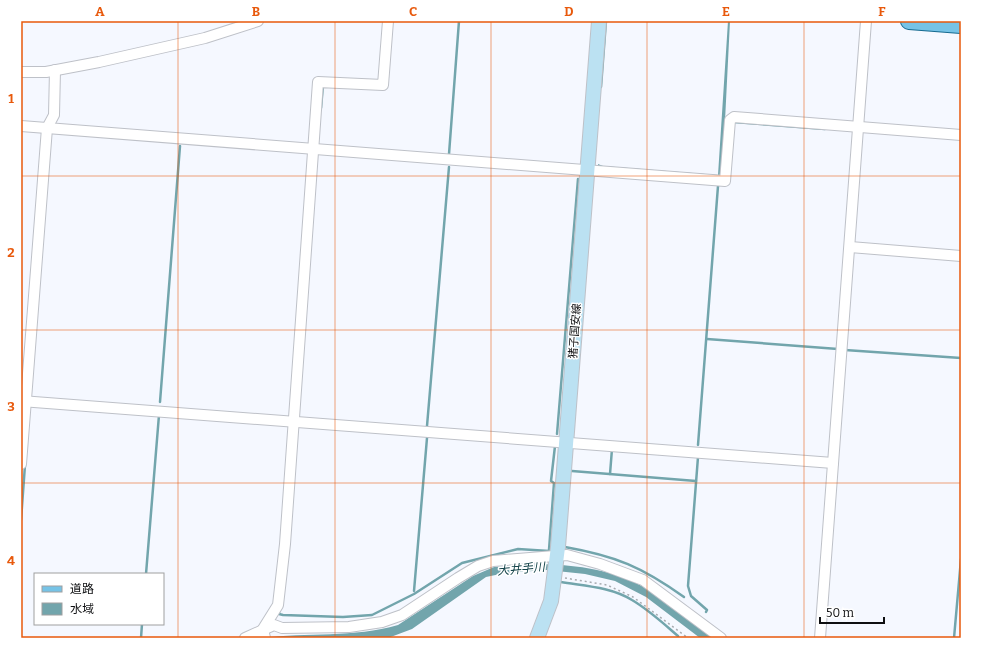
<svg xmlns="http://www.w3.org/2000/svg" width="982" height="659" viewBox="0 0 982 659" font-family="Bitter,'Noto Sans JP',serif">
	<rect width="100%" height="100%" fill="#f5f8ff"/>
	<g fill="#72a5ac">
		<path d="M 728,21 L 730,21 L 725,121 L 720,177 L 598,168 L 598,164 L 603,166 L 718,175 Z"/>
		<path d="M 541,564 C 578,565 615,570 647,589 C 670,603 692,622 714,638 L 700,638 L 646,597 L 615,581 L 585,574 L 547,570 L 505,573 L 486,577 L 412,629 L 388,638 L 262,638 C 307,632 354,638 398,625 L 473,576 L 494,567 Z"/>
	</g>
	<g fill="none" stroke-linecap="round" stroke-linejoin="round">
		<g stroke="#72a5ac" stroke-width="2.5">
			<path d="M 601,87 L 606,21"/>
			<path d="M 321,108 L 323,85"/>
			<path d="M 734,122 L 825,129"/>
			<path d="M 449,154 L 459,21"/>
			<path d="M 707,339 L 838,349"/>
			<path d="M 845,350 L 961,358"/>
			<path d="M 160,402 L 180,146"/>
			<path d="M 427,426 L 449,167"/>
			<path d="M 557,434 L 578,179"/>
			<path d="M 698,445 L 718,186"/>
			<path d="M 698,457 L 688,586 L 691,596 L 707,610 L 706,612"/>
			<path d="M 572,471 L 696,481"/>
			<path d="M 610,474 L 612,449"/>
			<path d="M 21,520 L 25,465"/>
			<path d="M 565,547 C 616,556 642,567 684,597"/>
			<path d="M 549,550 L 554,483 L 551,481 L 555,446"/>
			<path d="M 146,574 L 159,415"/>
			<path d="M 561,582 C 585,586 611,587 632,600 C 649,610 664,624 678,636 L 678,638"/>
			<path d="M 414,591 L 427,438"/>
			<path d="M 279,611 L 279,614 L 283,615 L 343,617 L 372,615 L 414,594 L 462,563 L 518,549 L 549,551"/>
			<path d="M 141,638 L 142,624"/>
			<path d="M 954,638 L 961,559"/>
		</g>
		<defs>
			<g id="street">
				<path d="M 21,72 L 46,72 L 99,62 L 205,38 L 258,21"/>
				<path d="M 21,126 L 725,181 L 730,120 L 734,117 L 961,135"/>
				<path d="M 850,247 L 961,256"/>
				<path d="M 21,401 L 833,463"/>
				<path d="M 21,464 L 47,128 L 54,115 L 55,70"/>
				<path d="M 245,638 L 274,625 L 282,628 L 349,627 L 382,622 L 402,615 L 458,578 L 478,566 L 493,561 L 567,555 L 600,564 L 643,580 L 721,638"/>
				<path d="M 265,638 L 263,629 L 278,605 L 285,544 L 318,82 L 383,85 L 388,21"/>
				<path d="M 820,638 L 866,21"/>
			</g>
			<path id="secondary" d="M 537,638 L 551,601 L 558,547 L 599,21"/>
			<path id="primary" d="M 909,21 L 961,25"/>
		</defs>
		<use href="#street" stroke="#bec1c8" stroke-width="12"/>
		<use href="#secondary" stroke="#bec1c8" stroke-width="16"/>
		<use href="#primary" stroke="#166a90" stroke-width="18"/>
		<path stroke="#a8abb0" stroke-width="1.5" stroke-dasharray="2 3" stroke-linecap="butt" d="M 565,578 L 607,585 L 633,597 L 688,638"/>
		<use href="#street" stroke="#fff" stroke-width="10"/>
		<use href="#secondary" stroke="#bbe1f2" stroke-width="14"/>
		<use href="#primary" stroke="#76c3e6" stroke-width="16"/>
	</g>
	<path fill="none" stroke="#e8590c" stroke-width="1" stroke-opacity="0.55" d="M 178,21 L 178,638M 335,21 L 335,638M 491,21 L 491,638M 647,21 L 647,638M 804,21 L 804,638M 21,176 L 961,176M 21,330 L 961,330M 21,483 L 961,483"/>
	<g text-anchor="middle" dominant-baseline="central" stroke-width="3" stroke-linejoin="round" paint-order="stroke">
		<g font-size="11" fill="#0e0f11" stroke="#fff">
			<text transform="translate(575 331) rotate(-86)">猪子国安線</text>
		</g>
		<g font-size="12" font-style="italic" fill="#16454b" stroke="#fff">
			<text transform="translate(521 569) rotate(-5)">大井手川</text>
		</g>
	</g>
	<rect width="982" height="659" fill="none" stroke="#ffffff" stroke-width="44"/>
	<rect x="34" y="573" width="130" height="52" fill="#ffffff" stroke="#9f9fa0"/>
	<rect x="42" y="586" width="20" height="6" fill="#76c3e6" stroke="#9f9fa0"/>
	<text x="70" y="593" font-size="12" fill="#0e0f11">道路</text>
	<rect x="42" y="603" width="20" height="12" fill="#72a5ac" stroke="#9f9fa0"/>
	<text x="70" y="613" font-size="12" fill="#0e0f11">水域</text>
	<path d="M820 617v6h64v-6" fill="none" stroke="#0e0f11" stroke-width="2"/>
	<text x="826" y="617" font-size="12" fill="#0e0f11" stroke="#ffffff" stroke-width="3" paint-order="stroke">50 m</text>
	<rect x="22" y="22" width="938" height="615" fill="none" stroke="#e8590c" stroke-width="1.5"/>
	<g font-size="13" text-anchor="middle" font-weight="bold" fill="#e8590c">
		<text x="100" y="16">A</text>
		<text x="256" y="16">B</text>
		<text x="413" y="16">C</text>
		<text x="569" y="16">D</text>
		<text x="726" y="16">E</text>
		<text x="882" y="16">F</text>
		<text x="11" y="103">1</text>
		<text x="11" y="257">2</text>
		<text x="11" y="411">3</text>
		<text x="11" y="565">4</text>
	</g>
</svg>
